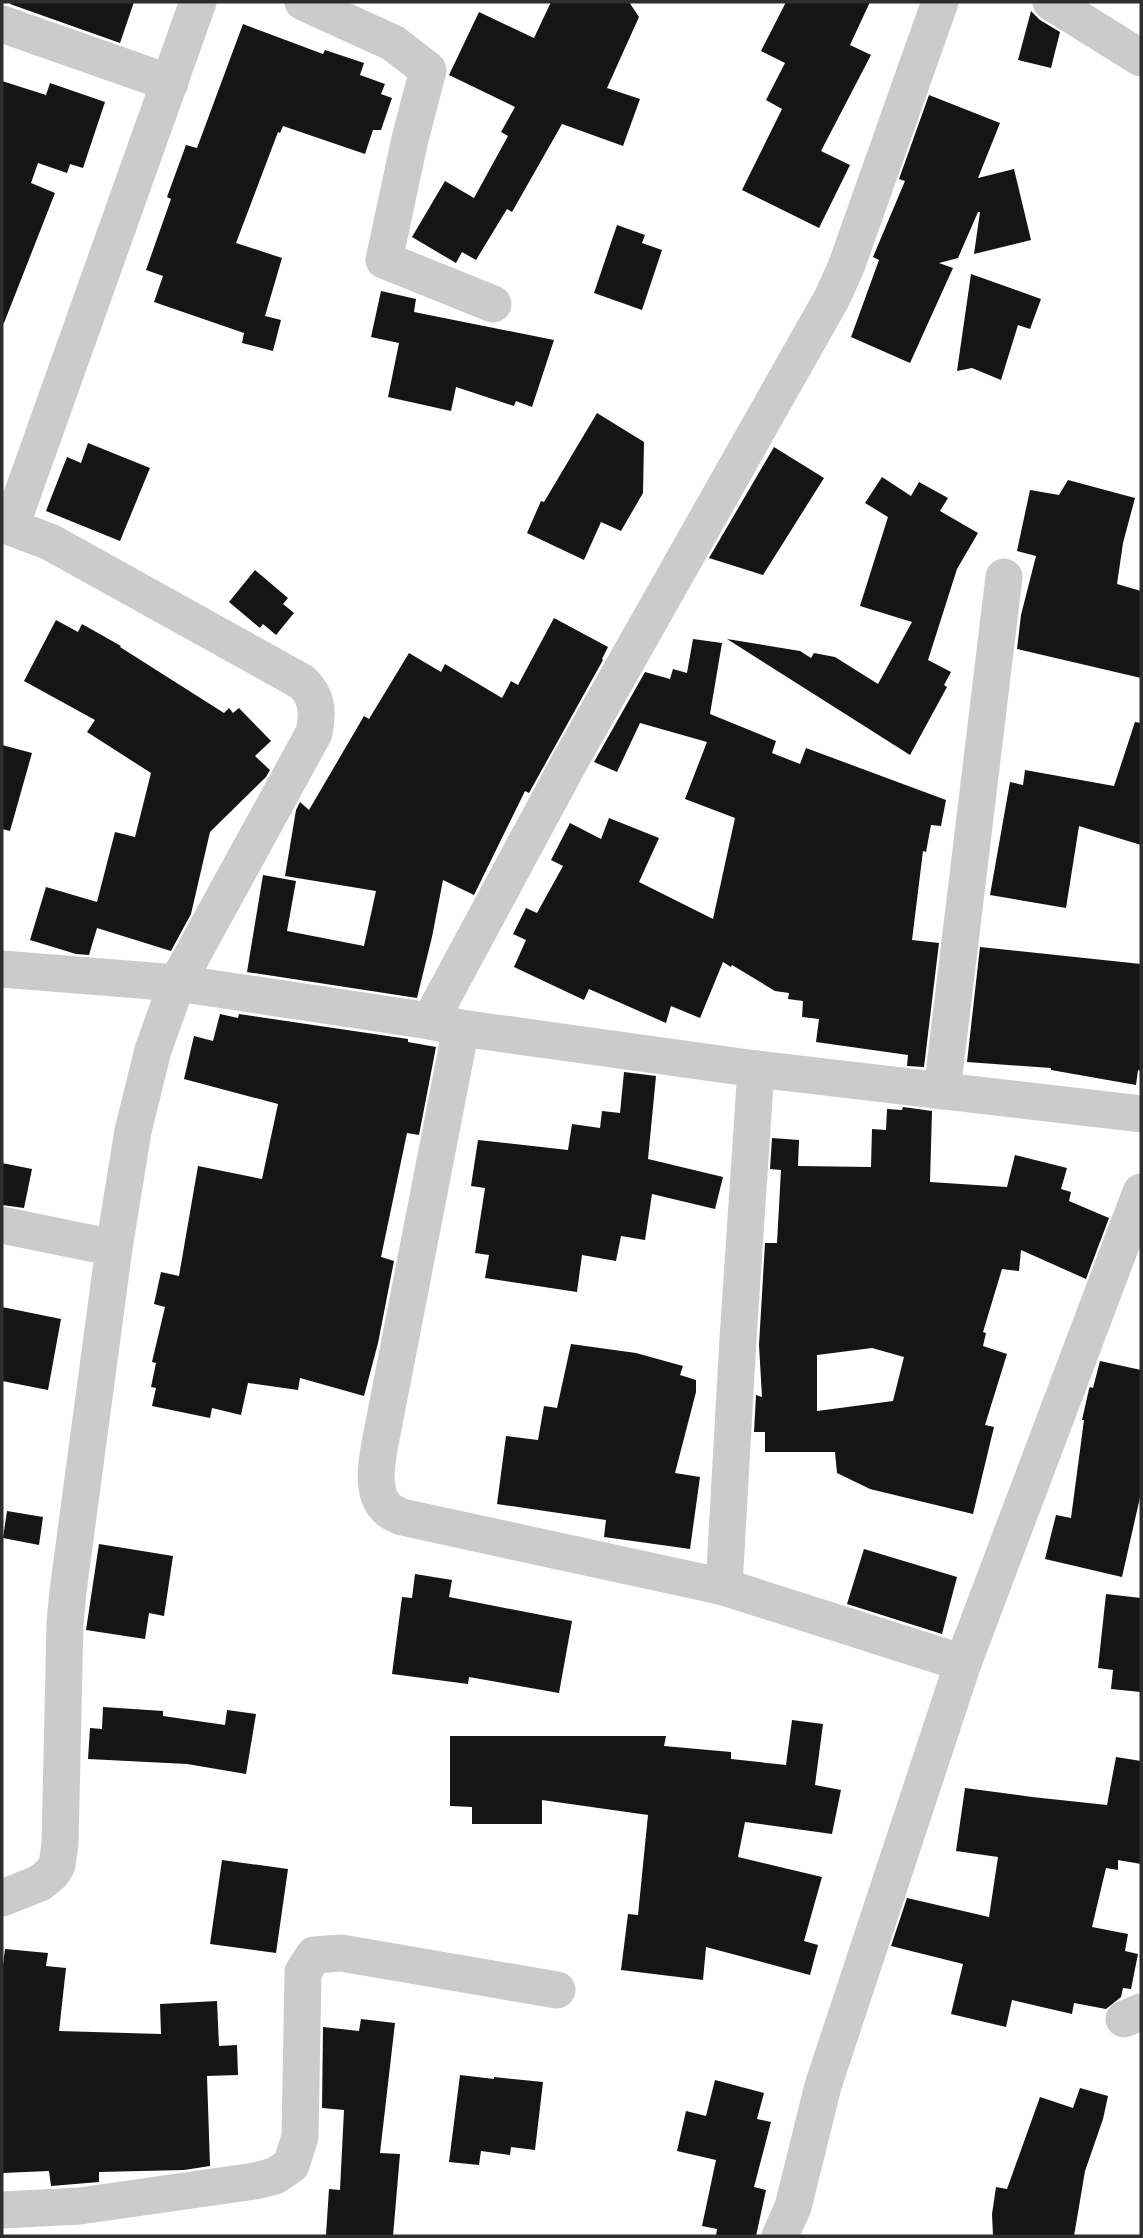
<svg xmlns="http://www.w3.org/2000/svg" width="1143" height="2238" viewBox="0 0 1143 2238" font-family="Roboto,sans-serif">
	<rect width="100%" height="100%" fill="#fff"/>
	<g fill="#151515" fill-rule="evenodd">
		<path d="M 10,2 L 134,2 L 120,43 L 10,4 Z"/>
		<path d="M 551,2 L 629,2 L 639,17 L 607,88 L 640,99 L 623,146 L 562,124 L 512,212 L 507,209 L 476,260 L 462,252 L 456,263 L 412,237 L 445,181 L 474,198 L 508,136 L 501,132 L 515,107 L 449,75 L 479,12 L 534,38 Z"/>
		<path d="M 786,2 L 870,2 L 850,45 L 871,55 L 821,151 L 850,165 L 819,228 L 742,190 L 782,109 L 766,100 L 785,63 L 761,51 Z"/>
		<path d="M 1031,11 L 1040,20 L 1060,32 L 1051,68 L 1018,60 Z"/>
		<path d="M 243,24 L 323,54 L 325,50 L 364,63 L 360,75 L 385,84 L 381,94 L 392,98 L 381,130 L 373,130 L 365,154 L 283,126 L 280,133 L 278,132 L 236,243 L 282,258 L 265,316 L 281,320 L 273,351 L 242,343 L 244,333 L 154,302 L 163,276 L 146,270 L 171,199 L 167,197 L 186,145 L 197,148 Z"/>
		<path d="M 2,81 L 46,95 L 50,83 L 105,102 L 83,168 L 70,164 L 67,173 L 38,163 L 31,183 L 55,193 L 4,323 L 2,323 Z"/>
		<path d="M 929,95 L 1000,123 L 978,178 L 1014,169 L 1031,240 L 974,254 L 980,212 L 978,212 L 958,258 L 939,263 L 953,268 L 910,363 L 851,337 L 879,260 L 873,257 L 905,181 L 899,179 Z"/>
		<path d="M 617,225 L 645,235 L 642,243 L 662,250 L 642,310 L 594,293 Z"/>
		<path d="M 971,274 L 1041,299 L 1030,329 L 1018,325 L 1001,380 L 972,368 L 957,371 Z"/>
		<path d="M 381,291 L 416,299 L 414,312 L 554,340 L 532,407 L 516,401 L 514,406 L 456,387 L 451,411 L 388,397 L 399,343 L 371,337 Z"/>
		<path d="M 597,413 L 644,442 L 643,493 L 621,531 L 601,522 L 584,560 L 527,533 L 541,501 L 544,502 Z"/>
		<path d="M 88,443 L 150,468 L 120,541 L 46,511 L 67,457 L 81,463 Z"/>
		<path d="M 774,447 L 824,478 L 763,575 L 709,558 Z"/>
		<path d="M 882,477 L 911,496 L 919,482 L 948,498 L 940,511 L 978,533 L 957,569 L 928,660 L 951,672 L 944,685 L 947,687 L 910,755 L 727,639 L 800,651 L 811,658 L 814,653 L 835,657 L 878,684 L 912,622 L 860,606 L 888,517 L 865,503 Z"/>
		<path d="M 1068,480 L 1135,498 L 1123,543 L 1117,584 L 1141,591 L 1141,678 L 1017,649 L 1021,615 L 1036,556 L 1017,551 L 1030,490 L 1059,495 Z"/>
		<path d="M 255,570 L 288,598 L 283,604 L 294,613 L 276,635 L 263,624 L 260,628 L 229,602 Z"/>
		<path d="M 554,618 L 608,647 L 602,659 L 603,660 L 529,793 L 525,791 L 474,895 L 443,880 L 432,937 L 417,998 L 247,972 L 263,875 L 296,881 L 287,931 L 364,946 L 376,891 L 285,876 L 296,810 L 300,802 L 309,810 L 364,716 L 369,719 L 409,653 L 441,672 L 445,664 L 502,698 L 511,681 L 518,685 Z"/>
		<path d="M 56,620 L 78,632 L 82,624 L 121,646 L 120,647 L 224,713 L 229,708 L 233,713 L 239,708 L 271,741 L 255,756 L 270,770 L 266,777 L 210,832 L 191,914 L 171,951 L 97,928 L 89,955 L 76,954 L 30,940 L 46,887 L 97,902 L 115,832 L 135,837 L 151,773 L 87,732 L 95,720 L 24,681 Z"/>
		<path d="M 693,639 L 722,643 L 710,714 L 776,741 L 772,753 L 800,764 L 806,748 L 946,800 L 941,826 L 931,825 L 926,852 L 923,851 L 912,940 L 939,943 L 924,1067 L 907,1066 L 908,1055 L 816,1042 L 819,1019 L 802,1017 L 803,1001 L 788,999 L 789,993 L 775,991 L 732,965 L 731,967 L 723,962 L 700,1018 L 671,1006 L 666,1023 L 589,989 L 584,1000 L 514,967 L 526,940 L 513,934 L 526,908 L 537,913 L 563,866 L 551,860 L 570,823 L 601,839 L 609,818 L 659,838 L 639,882 L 713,919 L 735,818 L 685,799 L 707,742 L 640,723 L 617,772 L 594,762 L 645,672 L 670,679 L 673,669 L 687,673 Z"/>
		<path d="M 1135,722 L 1141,723 L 1141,845 L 1079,826 L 1066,908 L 990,895 L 1010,782 L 1023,785 L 1025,770 L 1114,786 Z"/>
		<path d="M 2,745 L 32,753 L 10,831 L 2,829 Z"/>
		<path d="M 980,947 L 1141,964 L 1141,1071 L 1138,1070 L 1136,1085 L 1051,1070 L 1051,1068 L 967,1062 Z"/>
		<path d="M 220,1014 L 238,1018 L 239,1014 L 408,1039 L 408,1042 L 436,1047 L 419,1135 L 407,1133 L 381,1257 L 394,1261 L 378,1343 L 364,1396 L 300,1378 L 298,1390 L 248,1383 L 241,1415 L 212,1408 L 210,1418 L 152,1406 L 156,1388 L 151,1387 L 156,1363 L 152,1362 L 165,1307 L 154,1304 L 161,1272 L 179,1276 L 198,1166 L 262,1179 L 278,1104 L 184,1079 L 194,1036 L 213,1041 Z"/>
		<path d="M 624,1072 L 656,1076 L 648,1159 L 723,1177 L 715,1209 L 652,1194 L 645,1240 L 621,1236 L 616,1261 L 582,1255 L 577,1292 L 485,1278 L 489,1255 L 475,1253 L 485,1188 L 471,1186 L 478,1140 L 568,1150 L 572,1124 L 600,1128 L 602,1111 L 620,1113 Z"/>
		<path d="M 903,1107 L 932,1111 L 930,1182 L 1007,1187 L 1015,1155 L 1067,1168 L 1061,1189 L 1071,1192 L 1069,1201 L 1109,1218 L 1086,1279 L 1021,1250 L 1019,1271 L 1002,1269 L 983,1332 L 986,1333 L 983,1346 L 1007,1354 L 985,1425 L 994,1427 L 973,1514 L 870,1489 L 837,1473 L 835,1452 L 765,1452 L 765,1432 L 754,1432 L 756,1395 L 762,1397 L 759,1345 L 765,1243 L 777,1243 L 781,1170 L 770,1169 L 772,1138 L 799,1140 L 798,1166 L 871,1167 L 872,1129 L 886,1130 L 887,1109 L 902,1110 ZM 872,1348 L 904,1357 L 893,1401 L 817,1411 L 817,1355 Z"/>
		<path d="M 2,1163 L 32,1169 L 24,1208 L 2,1205 Z"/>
		<path d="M 2,1307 L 61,1319 L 48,1390 L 2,1381 Z"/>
		<path d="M 571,1344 L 636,1353 L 683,1366 L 680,1375 L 696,1380 L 696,1392 L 675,1473 L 700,1477 L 690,1549 L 604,1537 L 606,1520 L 497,1504 L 506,1436 L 538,1440 L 544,1406 L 557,1408 Z"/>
		<path d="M 1100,1361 L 1141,1370 L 1141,1493 L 1122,1577 L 1045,1559 L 1056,1515 L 1071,1518 L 1084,1420 L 1082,1420 L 1089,1389 L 1090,1387 L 1093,1388 Z"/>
		<path d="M 7,1511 L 43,1517 L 39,1545 L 3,1538 Z"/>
		<path d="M 99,1544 L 173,1556 L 164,1616 L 149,1613 L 145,1639 L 86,1630 Z"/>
		<path d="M 864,1549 L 957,1577 L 942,1634 L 847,1604 Z"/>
		<path d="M 415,1574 L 452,1580 L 449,1597 L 572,1621 L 559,1693 L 469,1677 L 468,1684 L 392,1674 L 402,1597 L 412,1598 Z"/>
		<path d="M 1106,1594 L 1141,1598 L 1141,1692 L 1111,1689 L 1113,1670 L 1098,1668 Z"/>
		<path d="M 103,1707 L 163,1711 L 163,1716 L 225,1725 L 227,1710 L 256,1714 L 246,1774 L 187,1764 L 88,1759 L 90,1728 L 102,1729 Z"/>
		<path d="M 792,1720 L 823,1724 L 815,1785 L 841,1790 L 832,1834 L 745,1822 L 738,1857 L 822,1877 L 804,1941 L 818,1945 L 810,1975 L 706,1947 L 703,1980 L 621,1970 L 628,1914 L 638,1915 L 648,1815 L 542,1800 L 542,1824 L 472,1824 L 472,1807 L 450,1806 L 450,1736 L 666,1736 L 664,1746 L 731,1752 L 731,1759 L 786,1765 Z"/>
		<path d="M 1116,1757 L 1141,1761 L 1141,1864 L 1118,1860 L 1118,1870 L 1106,1868 L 1092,1927 L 1128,1934 L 1125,1951 L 1138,1954 L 1131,1989 L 1123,1988 L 1121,1997 L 1106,2009 L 1074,2003 L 1072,2014 L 1012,2000 L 1006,2027 L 951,2014 L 963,1964 L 891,1946 L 907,1898 L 989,1917 L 998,1857 L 956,1851 L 965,1788 L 1032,1797 L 1107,1805 Z"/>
		<path d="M 222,1860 L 288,1869 L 276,1953 L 210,1944 Z"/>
		<path d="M 5,1949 L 48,1953 L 46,1966 L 66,1968 L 59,2031 L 161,2034 L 160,2004 L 217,2001 L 219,2046 L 237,2045 L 238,2075 L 207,2076 L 210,2166 L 184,2170 L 99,2172 L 99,2182 L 51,2186 L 49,2171 L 2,2173 L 2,1973 Z"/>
		<path d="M 361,2019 L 395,2023 L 380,2153 L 400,2154 L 393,2236 L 326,2235 L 329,2189 L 340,2190 L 344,2110 L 322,2108 L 323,2027 L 359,2031 Z"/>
		<path d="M 460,2075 L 494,2079 L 494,2077 L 543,2082 L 535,2150 L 511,2147 L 510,2155 L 481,2151 L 479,2165 L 449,2162 Z"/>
		<path d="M 715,2080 L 764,2093 L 757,2119 L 771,2122 L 754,2187 L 766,2190 L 756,2236 L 716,2236 L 717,2229 L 702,2226 L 716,2160 L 677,2151 L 686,2111 L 706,2116 Z"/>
		<path d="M 1080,2088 L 1108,2096 L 1103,2119 L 1085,2171 L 1074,2236 L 993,2236 L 992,2214 L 996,2187 L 1007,2189 L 1040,2097 L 1073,2108 Z"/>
	</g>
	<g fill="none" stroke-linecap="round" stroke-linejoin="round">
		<g stroke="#cbcbcb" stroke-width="37">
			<path d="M 303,2 L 393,43 L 428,70 L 410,139 L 384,260 L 493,304"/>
			<path d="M 1051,2 L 1141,58"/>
			<path d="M 2,24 L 170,83"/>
			<path d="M 2,524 L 50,542 L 302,682 C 318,697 318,713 314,733 L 177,983 L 153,1050 L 133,1131 L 114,1248 L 68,1591 L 65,1623 L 60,1844 L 57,1865 L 52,1873 L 40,1883 L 2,1898"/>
			<path d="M 11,526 L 198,2"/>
			<path d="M 2,969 L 177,983 L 430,1021 L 461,1028 L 756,1069 L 1141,1114"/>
			<path d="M 430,1021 L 569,763 L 832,298 L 846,267 L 940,2"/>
			<path d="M 461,1028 L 385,1418 C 381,1441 368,1485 384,1505 C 388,1511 395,1514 402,1517 L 724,1587"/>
			<path d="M 756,1069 L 738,1339 L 724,1587 L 963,1663"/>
			<path d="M 942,1091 L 1004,577"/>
			<path d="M 2,1225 L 114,1248"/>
			<path d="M 1124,2019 L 1141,2012"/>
			<path d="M 2,2210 L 80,2206 L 255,2181 L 275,2176 L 291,2165 L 300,2137 L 303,1972 L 314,1955 L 341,1953 L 557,1990"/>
			<path d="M 780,2236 L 793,2207 L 823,2086 L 963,1663 L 1141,1192"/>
		</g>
	</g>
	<rect width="1143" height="2238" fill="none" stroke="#2e2e2e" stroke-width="7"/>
</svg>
